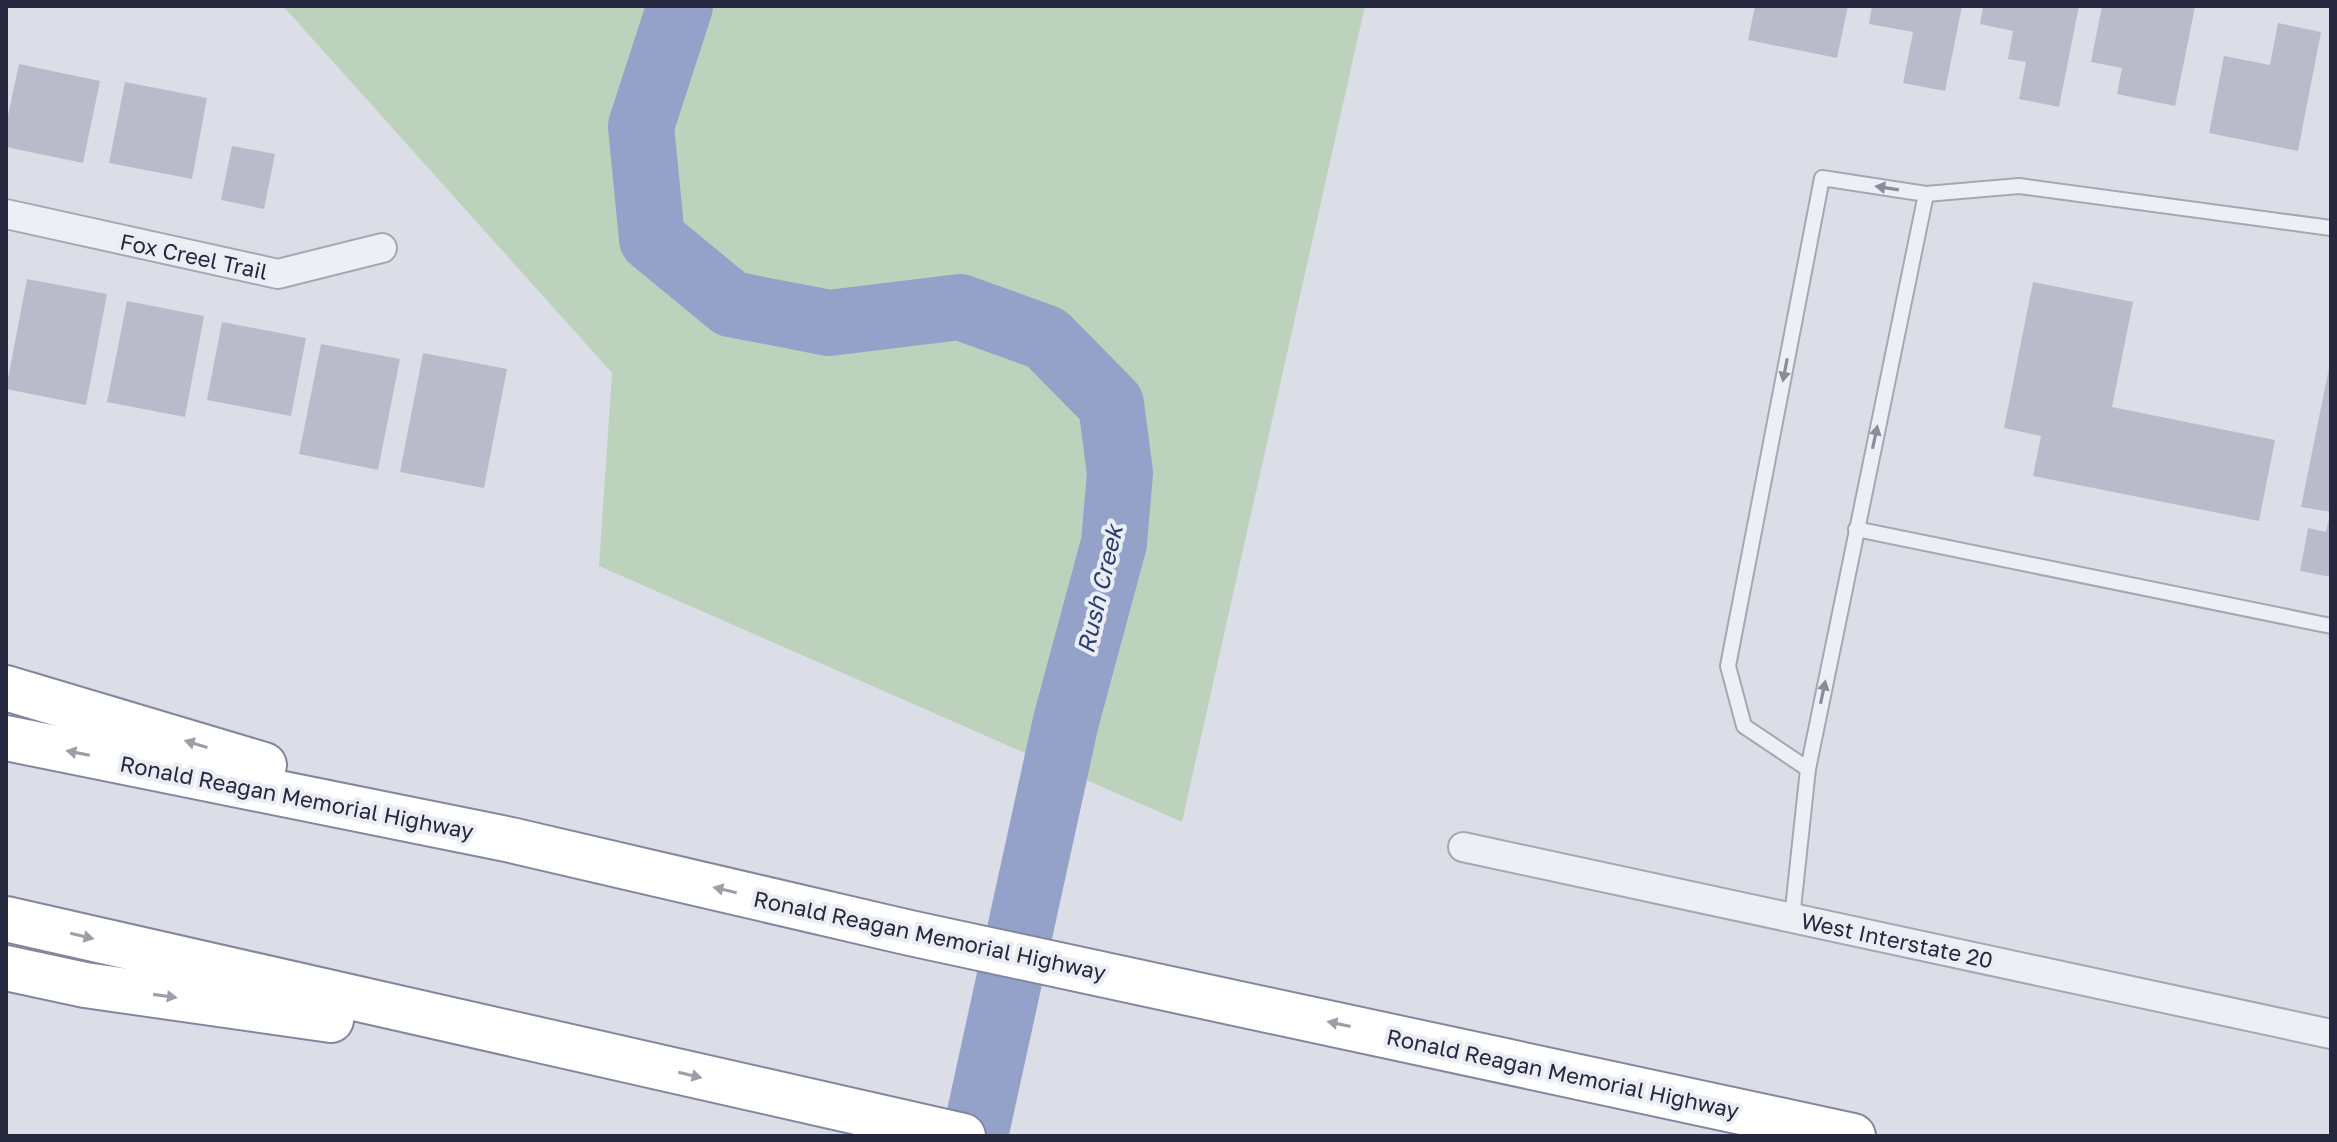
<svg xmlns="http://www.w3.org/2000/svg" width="2337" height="1142" viewBox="0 0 2337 1142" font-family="'Golos Text',sans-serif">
	<rect width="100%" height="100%" fill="#dcdee7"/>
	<path fill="#bdd2bc" d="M 283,6 L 1365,6 L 1182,822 L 599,566 L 612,373 Z"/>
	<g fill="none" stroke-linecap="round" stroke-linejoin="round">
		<path stroke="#94a2ca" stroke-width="66" d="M 680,6 L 641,126 L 652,239 L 731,304 L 829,323 L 960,307 L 1046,338 L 1111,404 L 1120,473 L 1114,543 L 1066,721 L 975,1136"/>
	</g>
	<g fill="#b9bbca">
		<path d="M 1755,6 L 1848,6 L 1837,58 L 1748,40 Z"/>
		<path d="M 1872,6 L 1962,6 L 1945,91 L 1903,83 L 1913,32 L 1869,24 Z"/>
		<path d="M 1983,6 L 2079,6 L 2059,107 L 2019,99 L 2026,62 L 2008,59 L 2013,31 L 1980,24 Z"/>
		<path d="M 2102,6 L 2195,7 L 2175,106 L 2117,94 L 2122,68 L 2091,62 Z"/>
		<path d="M 2278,23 L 2321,32 L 2298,151 L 2209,133 L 2224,56 L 2270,65 Z"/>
		<path d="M 19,64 L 100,81 L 83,163 L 6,147 L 6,125 Z"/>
		<path d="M 125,82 L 207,98 L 192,179 L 109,163 Z"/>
		<path d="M 232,146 L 275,154 L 264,209 L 221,200 Z"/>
		<path d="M 27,279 L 107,294 L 86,405 L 6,389 Z"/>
		<path d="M 2033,282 L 2133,302 L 2112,407 L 2275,440 L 2259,521 L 2033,476 L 2041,436 L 2004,428 Z"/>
		<path d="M 127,301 L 204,316 L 185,417 L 107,402 Z"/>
		<path d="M 222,322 L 306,338 L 291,416 L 207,400 Z"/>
		<path d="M 321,344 L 400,359 L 378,470 L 299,454 Z"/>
		<path d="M 423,353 L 507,369 L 484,488 L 400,472 Z"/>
		<path d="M 2330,363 L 2331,364 L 2331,512 L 2301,507 Z"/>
		<path d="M 2330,514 L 2331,577 L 2300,571 L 2308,528 L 2326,532 Z"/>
	</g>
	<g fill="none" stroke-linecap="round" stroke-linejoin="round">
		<defs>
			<g id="service">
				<path d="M 1926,194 L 2019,186 L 2331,228"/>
				<path d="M 1856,529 L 2331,626"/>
				<path d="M 1792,918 L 1808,769 L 1926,194 L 1822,178 L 1728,666 L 1744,726 L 1808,769"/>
			</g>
			<g id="minor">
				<path d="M 6,214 L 278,274 L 382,248"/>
				<path d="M 1463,847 L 2331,1034"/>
			</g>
			<g id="motorway">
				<path d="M 6,688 L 264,765"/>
				<path d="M 6,738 L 511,840 L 910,933 L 1853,1136"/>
				<path d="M 6,919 L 963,1136"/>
				<path d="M 6,968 L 85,985 L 331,1020"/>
			</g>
		</defs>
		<use href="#service" stroke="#a5a7b4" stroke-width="18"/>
		<use href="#minor" stroke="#a5a7b4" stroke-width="32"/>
		<use href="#motorway" stroke="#82879f" stroke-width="48"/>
		<use href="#service" stroke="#eeeff5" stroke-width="14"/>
		<use href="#minor" stroke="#eeeff5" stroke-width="28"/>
		<use href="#motorway" stroke="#fff" stroke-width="44"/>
	</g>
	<defs><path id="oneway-solid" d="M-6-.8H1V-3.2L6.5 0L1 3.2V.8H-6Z" transform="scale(2)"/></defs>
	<g fill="#8a8c9a">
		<use href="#oneway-solid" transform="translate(1887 188) rotate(-171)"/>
		<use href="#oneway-solid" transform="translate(1785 370) rotate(101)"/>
		<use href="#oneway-solid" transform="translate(1875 437) rotate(-78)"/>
		<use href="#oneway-solid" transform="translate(1823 692) rotate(-78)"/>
	</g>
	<g fill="#9d9ea8">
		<use href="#oneway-solid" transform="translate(196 744) rotate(-163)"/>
		<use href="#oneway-solid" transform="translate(78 753) rotate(-169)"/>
		<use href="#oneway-solid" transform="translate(725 890) rotate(-167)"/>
		<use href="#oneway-solid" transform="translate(82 936) rotate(13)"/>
		<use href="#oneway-solid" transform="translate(165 996) rotate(8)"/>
		<use href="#oneway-solid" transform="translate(1339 1024) rotate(-168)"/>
		<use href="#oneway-solid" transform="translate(690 1075) rotate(13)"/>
	</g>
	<g text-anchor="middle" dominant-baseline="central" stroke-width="8" stroke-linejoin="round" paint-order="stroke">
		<g font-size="22" fill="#25283e" stroke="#ebedf5">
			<text transform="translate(194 256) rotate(12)">Fox Creel Trail</text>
			<text transform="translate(297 797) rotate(11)">Ronald Reagan Memorial Highway</text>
			<text transform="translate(930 935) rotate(12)">Ronald Reagan Memorial Highway</text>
			<text transform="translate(1897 940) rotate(12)">West Interstate 20</text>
			<text transform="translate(1563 1073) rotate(12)">Ronald Reagan Memorial Highway</text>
		</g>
		<g font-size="24" font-style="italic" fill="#2c3d74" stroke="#ebedf5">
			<text transform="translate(1099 589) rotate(-77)">Rush Creek</text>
		</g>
	</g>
	<rect width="2337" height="1142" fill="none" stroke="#25283e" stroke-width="16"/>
</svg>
